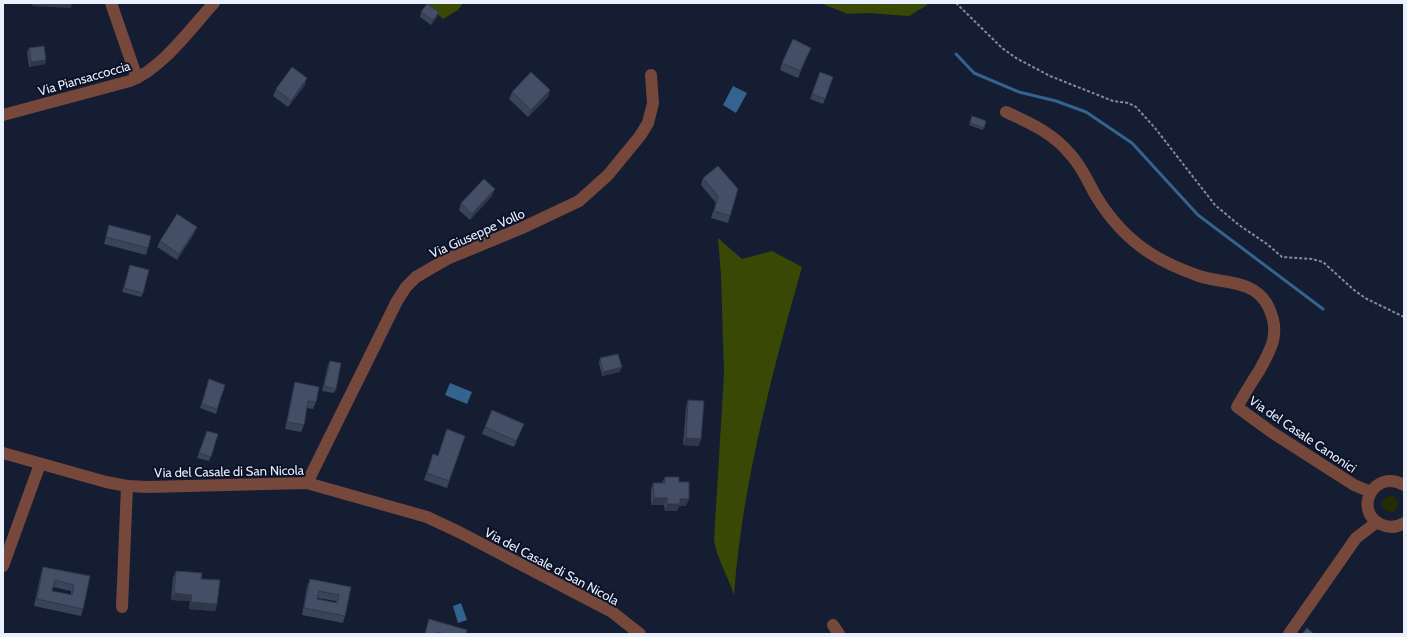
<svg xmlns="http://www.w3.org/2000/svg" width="1407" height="637" viewBox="0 0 1407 637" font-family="Cabin,sans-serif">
	<rect width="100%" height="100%" fill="#141d32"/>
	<circle fill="#222c05" cx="1390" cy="504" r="8"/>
	<g fill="#3a4805">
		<path d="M 426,3 L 463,3 L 458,10 L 443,19 Z"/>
		<path d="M 820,3 L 927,3 L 927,5 L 909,16 L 867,13 L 848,14 Z"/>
		<path d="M 718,238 L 742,259 L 772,251 L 802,267 C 772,373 742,485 734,595 C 728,576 717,559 714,540 L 724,374 L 721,275 Z"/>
	</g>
	<g fill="#33638e">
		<path d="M 733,86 L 747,93 L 736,113 L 723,105 Z"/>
		<path d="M 450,383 L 472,392 L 467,404 L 445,395 Z"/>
		<path d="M 461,603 L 467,620 L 458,623 L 453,606 Z"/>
	</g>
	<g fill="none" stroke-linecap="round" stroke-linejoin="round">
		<path stroke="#33638e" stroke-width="3" d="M 956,54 L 974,73 L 1019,92 L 1056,101 L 1086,112 L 1132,143 L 1198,215 L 1323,309"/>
		<path stroke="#838b9c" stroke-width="2" stroke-dasharray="3 2" stroke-linecap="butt" d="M 956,3 L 1002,48 L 1016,58 L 1050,76 L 1113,101 L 1128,103 L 1136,107 L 1155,128 L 1215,205 L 1239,225 L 1267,244 L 1282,257 L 1312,259 L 1323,262 L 1354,290 L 1365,298 L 1404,317"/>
		<g stroke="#76483b" stroke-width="12">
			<path d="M 111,3 L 137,78"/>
			<path d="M 1006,112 C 1031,123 1054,134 1071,155 C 1082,167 1088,182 1096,196 C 1110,219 1128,239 1150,253 C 1165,263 1182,270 1199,276 C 1223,284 1254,279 1268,306 C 1281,332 1272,348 1259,371 C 1251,383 1244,395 1237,407 L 1270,431 L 1354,485 L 1371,492"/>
			<path d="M 3,115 L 130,81 C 162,69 191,28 214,3"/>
			<path d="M 3,453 L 106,482 L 127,486 L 149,487 L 307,483 L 427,517 L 459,532 L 612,612 L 640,634"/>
			<path d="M 307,483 L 397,301 L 406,287 L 416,277 L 447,259 L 522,228 L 579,201 L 608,175 L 640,136 L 648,123 L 653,103 L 651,75"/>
			<path d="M 1404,485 C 1374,468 1353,510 1380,524 C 1388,528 1396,528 1404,523"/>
			<path d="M 3,566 L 40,464"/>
			<path d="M 122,607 L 127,486"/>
			<path d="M 833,625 L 839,634"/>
			<path d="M 1289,634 L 1356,538 L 1377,522"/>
		</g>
	</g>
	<g fill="#3a4459" fill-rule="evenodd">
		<path d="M 421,12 L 437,17 L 431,25 L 420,17 Z"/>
		<path d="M 29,48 L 46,60 L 45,64 L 29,67 L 27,52 Z"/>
		<path d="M 811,48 L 798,78 L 780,70 L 782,63 Z"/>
		<path d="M 820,72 L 833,77 L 823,104 L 810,99 Z"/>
		<path d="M 305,85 L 288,107 L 273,96 L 276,89 Z"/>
		<path d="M 550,90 L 548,97 L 528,117 L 509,99 L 512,92 Z"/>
		<path d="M 972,116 L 986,121 L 983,130 L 969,125 Z"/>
		<path d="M 718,166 L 730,216 L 728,223 L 711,218 L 716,203 L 701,185 L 703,178 Z"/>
		<path d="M 492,196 L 470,220 L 459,210 L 461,203 Z"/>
		<path d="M 109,225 L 148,248 L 146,255 L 104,244 Z"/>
		<path d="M 194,234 L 177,260 L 157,247 L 160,241 Z"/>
		<path d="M 130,265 L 143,293 L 141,297 L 122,292 Z"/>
		<path d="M 600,358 L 620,372 L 602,376 L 599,363 Z"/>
		<path d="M 330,361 L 336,389 L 334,393 L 322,391 L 328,365 Z"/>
		<path d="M 209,379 L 225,385 L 216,414 L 200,408 Z"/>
		<path d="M 295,382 L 316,402 L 313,409 L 307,408 L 304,425 L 301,432 L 285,429 L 293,389 Z"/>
		<path d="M 688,400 L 699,446 L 683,445 L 686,407 Z"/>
		<path d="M 524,424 L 514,447 L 482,434 L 485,427 Z"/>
		<path d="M 207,431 L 218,434 L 209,461 L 197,458 Z"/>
		<path d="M 465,436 L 447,488 L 424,480 L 433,454 L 438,456 Z"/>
		<path d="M 665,477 L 679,482 L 686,506 L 679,506 L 677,511 L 665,511 L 664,505 L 651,505 L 651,490 L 653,483 L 662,483 Z"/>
		<path d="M 43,567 L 90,576 L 83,609 L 81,616 L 34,606 L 41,573 ZM 53,587 L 71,591 L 71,595 L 52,591 Z"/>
		<path d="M 176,571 L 201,579 L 217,604 L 215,611 L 189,609 L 190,601 L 171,600 L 173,578 Z"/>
		<path d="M 310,579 L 351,587 L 345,616 L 343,623 L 302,615 L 307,586 ZM 318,598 L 336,601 L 336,603 L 317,599 Z"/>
		<path d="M 429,619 L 466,634 L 425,634 Z"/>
	</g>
	<g fill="#303748">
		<path d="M 33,3 L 72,3 L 71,8 L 32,6 Z"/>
		<path d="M 439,12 L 437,17 L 431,25 L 433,20 Z"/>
		<path d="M 811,48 L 808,54 L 798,78 L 800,71 Z"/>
		<path d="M 46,60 L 45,64 L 29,67 L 31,62 Z"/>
		<path d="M 307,78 L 305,85 L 288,107 L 291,101 Z"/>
		<path d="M 550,90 L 548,97 L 528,117 L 531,110 Z"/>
		<path d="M 495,189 L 492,196 L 470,220 L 472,214 Z"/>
		<path d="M 197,227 L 194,234 L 177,260 L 179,254 Z"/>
		<path d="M 622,367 L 620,372 L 602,376 L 603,372 Z"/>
		<path d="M 686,438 L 701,439 L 699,446 L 683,445 Z"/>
		<path d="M 654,498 L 667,498 L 664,505 L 651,505 Z"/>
		<path d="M 680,499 L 689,499 L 686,506 L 679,506 L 677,511 L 665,511 L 667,504 Z"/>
		<path d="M 174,593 L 192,595 L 190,601 L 171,600 Z"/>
		<path d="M 191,602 L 217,604 L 215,611 L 189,609 Z"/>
	</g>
	<g fill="#444f67" stroke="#303748" fill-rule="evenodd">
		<path d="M 427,4 L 439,12 L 433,20 L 421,12 Z"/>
		<path d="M 793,39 L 811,48 L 800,71 L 782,63 Z"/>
		<path d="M 44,46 L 46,60 L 31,62 L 29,48 Z"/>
		<path d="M 292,67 L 307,78 L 291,101 L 276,89 Z"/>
		<path d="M 531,72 L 550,90 L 531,110 L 512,92 Z"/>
		<path d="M 820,72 L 833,77 L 825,99 L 812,94 Z"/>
		<path d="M 972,116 L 986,121 L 984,128 L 970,123 Z"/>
		<path d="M 718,166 L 738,189 L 730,216 L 714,211 L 718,196 L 703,178 Z"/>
		<path d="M 484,179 L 495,189 L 472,214 L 461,203 Z"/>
		<path d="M 177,214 L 197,227 L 179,254 L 160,241 Z"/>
		<path d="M 109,225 L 151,236 L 148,248 L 106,237 Z"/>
		<path d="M 130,265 L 149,270 L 143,293 L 124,288 Z"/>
		<path d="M 618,354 L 622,367 L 603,372 L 600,358 Z"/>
		<path d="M 330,361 L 341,363 L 336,389 L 324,386 Z"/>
		<path d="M 209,379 L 225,385 L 217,409 L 202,404 Z"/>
		<path d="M 295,382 L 319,387 L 316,402 L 308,401 L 304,425 L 287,422 Z"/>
		<path d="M 688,400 L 704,401 L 701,439 L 686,438 Z"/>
		<path d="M 492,410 L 524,424 L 516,441 L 485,427 Z"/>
		<path d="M 447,429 L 465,436 L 449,481 L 427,473 L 433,454 L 438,456 Z"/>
		<path d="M 207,431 L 218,434 L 211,457 L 199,453 Z"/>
		<path d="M 665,477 L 679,477 L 679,482 L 689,482 L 689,499 L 680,499 L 680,504 L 667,504 L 667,498 L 654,498 L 653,483 L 665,483 Z"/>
		<path d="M 43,567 L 90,576 L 83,609 L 37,599 ZM 55,580 L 74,585 L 72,595 L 52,591 Z"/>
		<path d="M 176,571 L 202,573 L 201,579 L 220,580 L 217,604 L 191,602 L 192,595 L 174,593 Z"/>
		<path d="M 310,579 L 351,587 L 345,616 L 304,608 ZM 319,591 L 339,595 L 337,603 L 317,599 Z"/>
		<path d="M 429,619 L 467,630 L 466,634 L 444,634 L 438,632 L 437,634 L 425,634 Z"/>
		<path d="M 1307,628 L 1314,634 L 1302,634 Z"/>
	</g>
	<g text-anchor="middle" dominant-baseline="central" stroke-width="4" stroke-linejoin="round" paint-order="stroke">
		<g font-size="13" fill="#e9f0fe" stroke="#0c1328">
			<text transform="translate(84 78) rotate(-16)">Via Piansaccoccia</text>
			<text transform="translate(477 233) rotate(-24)">Via Giuseppe Vollo</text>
			<text transform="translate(1303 434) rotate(34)">Via del Casale Canonici</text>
			<text transform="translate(229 471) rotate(-1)">Via del Casale di San Nicola</text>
			<text transform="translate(552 566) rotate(28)">Via del Casale di San Nicola</text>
		</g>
	</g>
	<rect width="1407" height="637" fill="none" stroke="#e9f0fe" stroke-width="8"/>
</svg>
